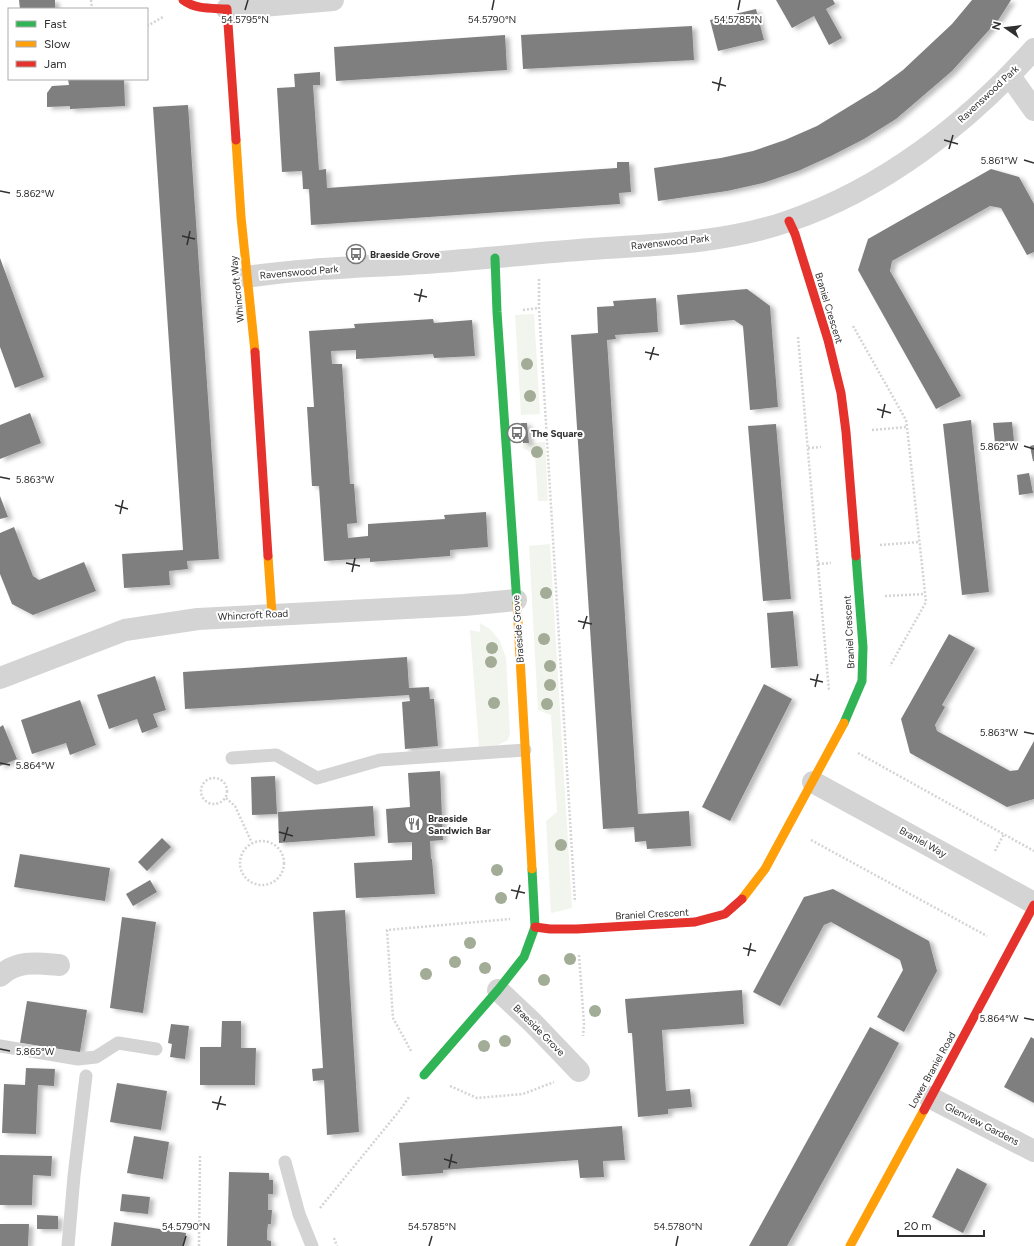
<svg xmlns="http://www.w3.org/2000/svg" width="1034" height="1246" viewBox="0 0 1034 1246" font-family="Figtree,sans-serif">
	<defs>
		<filter id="shadow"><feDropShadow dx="4.5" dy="2.5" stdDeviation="2" flood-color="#0004"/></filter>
	</defs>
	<rect width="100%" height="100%" fill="#fff"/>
	<g fill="#f2f5ed">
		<path d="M 534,314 L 540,414 L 521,415 L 515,315 Z"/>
		<path d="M 545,442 L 548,501 L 538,501 L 535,455 L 523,448 L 523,443 Z"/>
		<path d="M 550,544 L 572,908 L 551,913 L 546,821 L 557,812 L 551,715 L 538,710 L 529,546 Z"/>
		<path d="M 480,623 L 490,629 L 500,641 L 506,658 L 510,733 L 508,740 L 498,745 L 479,747 L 470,630 L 480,632 Z"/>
	</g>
	<g fill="#7f7f7f" filter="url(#shadow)">
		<path d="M 19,0 L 55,0 L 55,9 L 20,9 Z"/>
		<path d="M 776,0 L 833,0 L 835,4 L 826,9 L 842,38 L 829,45 L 814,16 L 792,28 Z"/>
		<path d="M 972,0 L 1011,0 L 999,19 L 952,71 L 896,119 L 864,139 L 831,156 L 798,171 L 763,183 L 727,191 L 658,201 L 654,168 L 721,158 L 753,151 L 785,140 L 817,126 L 876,90 L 903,70 L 952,24 Z"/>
		<path d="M 756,9 L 764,40 L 718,51 L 710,20 Z"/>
		<path d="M 692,26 L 694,60 L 523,69 L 521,35 Z"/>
		<path d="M 505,35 L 507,70 L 336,81 L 334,47 Z"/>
		<path d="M 320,72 L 320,85 L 313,85 L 319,170 L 326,169 L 327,188 L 617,168 L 617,162 L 629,162 L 631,192 L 619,193 L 620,204 L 311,225 L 309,189 L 303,189 L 302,171 L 282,172 L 277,88 L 295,87 L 294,74 Z"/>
		<path d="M 68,79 L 124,79 L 125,106 L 70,109 L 70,106 L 47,107 L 47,93 L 52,86 L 69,85 Z"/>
		<path d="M 188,105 L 219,559 L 187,561 L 188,569 L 169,571 L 170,585 L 124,588 L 122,554 L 183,550 L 153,107 Z"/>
		<path d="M 991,169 L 1019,177 L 1034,204 L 1034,252 L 1027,255 L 1001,208 L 990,206 L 892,261 L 890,271 L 961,396 L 936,409 L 858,270 L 868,239 Z"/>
		<path d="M 0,258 L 44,377 L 15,388 L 0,347 Z"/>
		<path d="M 747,289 L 770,306 L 778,407 L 750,410 L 743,326 L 734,320 L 680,325 L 677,295 Z"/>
		<path d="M 656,298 L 658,332 L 615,335 L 616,339 L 607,340 L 638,814 L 689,811 L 691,846 L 647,849 L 646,841 L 635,842 L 634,827 L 603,829 L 571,335 L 598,333 L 597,307 L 614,306 L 613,301 Z"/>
		<path d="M 433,319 L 434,323 L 472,320 L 475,356 L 434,358 L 433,354 L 356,359 L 356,350 L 331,351 L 332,364 L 342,364 L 350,484 L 354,484 L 357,523 L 347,524 L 348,538 L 368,536 L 368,524 L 445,519 L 444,515 L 486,512 L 488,547 L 450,550 L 450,556 L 370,562 L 370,558 L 324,561 L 319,486 L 312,486 L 307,407 L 314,407 L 309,331 L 355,328 L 354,324 Z"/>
		<path d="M 30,413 L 41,443 L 0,459 L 0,425 Z"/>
		<path d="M 971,420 L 989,592 L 962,595 L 943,424 Z"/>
		<path d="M 1012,422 L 1014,441 L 995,443 L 993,423 Z"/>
		<path d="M 521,423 L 527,423 L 529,443 L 523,443 Z"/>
		<path d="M 776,424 L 791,599 L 763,601 L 748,426 Z"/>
		<path d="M 1034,445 L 1034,461 L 1033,461 L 1030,446 Z"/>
		<path d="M 1029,473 L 1033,493 L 1019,495 L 1017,475 Z"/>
		<path d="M 0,496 L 8,517 L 0,519 Z"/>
		<path d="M 14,527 L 33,576 L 39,580 L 84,562 L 96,591 L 33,615 L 12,604 L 0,574 L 0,533 Z"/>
		<path d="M 793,611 L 798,666 L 771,668 L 767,613 Z"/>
		<path d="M 949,634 L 975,648 L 942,705 L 945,707 L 935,725 L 937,731 L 1010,771 L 1018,770 L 1034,741 L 1034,799 L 1007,807 L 910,753 L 901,719 Z"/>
		<path d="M 407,657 L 409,688 L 429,687 L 430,699 L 434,699 L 438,746 L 405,749 L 402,702 L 410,701 L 409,695 L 185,709 L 183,672 Z"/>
		<path d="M 155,676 L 166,710 L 153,714 L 158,727 L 142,733 L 137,719 L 109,729 L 97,695 Z"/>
		<path d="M 764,684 L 792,699 L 730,821 L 702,807 Z"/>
		<path d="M 80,700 L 96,745 L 70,755 L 66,743 L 32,754 L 21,720 Z"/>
		<path d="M 3,725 L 17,759 L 0,766 L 0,727 Z"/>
		<path d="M 440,771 L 443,840 L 430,841 L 431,859 L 432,859 L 435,894 L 356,898 L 354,863 L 412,860 L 412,842 L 388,843 L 386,809 L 410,807 L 408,773 Z"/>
		<path d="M 275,776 L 277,814 L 252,815 L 251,777 Z"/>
		<path d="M 373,806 L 375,836 L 279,843 L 278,812 Z"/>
		<path d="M 162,838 L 171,847 L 147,871 L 138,862 Z"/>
		<path d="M 20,854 L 110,868 L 105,901 L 14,887 Z"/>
		<path d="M 150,880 L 157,892 L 133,906 L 126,894 Z"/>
		<path d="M 833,889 L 929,941 L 937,971 L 904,1032 L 877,1017 L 903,970 L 900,960 L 831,922 L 824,925 L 780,1006 L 753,992 L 804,897 Z"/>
		<path d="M 345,910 L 359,1132 L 327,1135 L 324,1080 L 313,1081 L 312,1069 L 323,1068 L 313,912 Z"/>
		<path d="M 122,917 L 156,922 L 143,1013 L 110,1008 Z"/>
		<path d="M 742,990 L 744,1024 L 662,1030 L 666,1091 L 690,1089 L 692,1107 L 668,1109 L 668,1114 L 638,1117 L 632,1033 L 628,1033 L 625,999 Z"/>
		<path d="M 27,1001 L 87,1010 L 80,1052 L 20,1043 Z"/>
		<path d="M 222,1021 L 241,1021 L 241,1048 L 256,1048 L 255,1085 L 200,1085 L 200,1047 L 221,1047 Z"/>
		<path d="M 171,1024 L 189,1026 L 185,1059 L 170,1057 L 172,1044 L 168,1043 Z"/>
		<path d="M 870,1027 L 899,1043 L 883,1073 L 787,1246 L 749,1246 Z"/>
		<path d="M 1031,1037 L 1034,1039 L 1034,1103 L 1004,1087 Z"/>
		<path d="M 26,1068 L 55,1069 L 54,1086 L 38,1085 L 36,1134 L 2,1133 L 4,1084 L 25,1085 Z"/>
		<path d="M 117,1083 L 167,1091 L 161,1130 L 110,1122 Z"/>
		<path d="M 622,1126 L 625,1160 L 603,1161 L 604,1177 L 580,1178 L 578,1160 L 443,1170 L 443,1173 L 402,1176 L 399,1143 Z"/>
		<path d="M 134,1136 L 169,1142 L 163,1179 L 127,1173 Z"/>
		<path d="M 0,1155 L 52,1156 L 51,1176 L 33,1175 L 32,1205 L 0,1205 Z"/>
		<path d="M 957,1168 L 987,1184 L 963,1233 L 932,1217 Z"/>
		<path d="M 229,1172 L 269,1173 L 269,1180 L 273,1180 L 273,1194 L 268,1194 L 268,1210 L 272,1210 L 271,1224 L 268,1224 L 267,1232 L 267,1240 L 271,1241 L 271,1246 L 227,1246 Z"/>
		<path d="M 122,1194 L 150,1197 L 148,1214 L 120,1211 Z"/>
		<path d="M 37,1215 L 58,1216 L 58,1229 L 37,1229 Z"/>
		<path d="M 114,1222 L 186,1233 L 184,1246 L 111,1246 Z"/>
		<path d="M 0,1224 L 29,1224 L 28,1246 L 0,1246 Z"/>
	</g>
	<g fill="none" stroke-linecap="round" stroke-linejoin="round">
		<g stroke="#d4d4d4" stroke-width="2.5" stroke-dasharray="2 2" stroke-linecap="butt">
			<path d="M 91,0 L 92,9"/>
			<path d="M 147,26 L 163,17"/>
			<path d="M 539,279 L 539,308 L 575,902"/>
			<path d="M 523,310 L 539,308"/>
			<path d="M 853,326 L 906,420 L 907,427 L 926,602 L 890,666"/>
			<path d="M 798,337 L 829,691"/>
			<path d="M 872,430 L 907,427"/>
			<path d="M 808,448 L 821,447"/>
			<path d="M 880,545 L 919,542"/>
			<path d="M 818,564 L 831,563"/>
			<path d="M 885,596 L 925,594"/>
			<path d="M 858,753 L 1034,851"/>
			<circle cx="214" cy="791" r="13"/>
			<path d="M 226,798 L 235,806 L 252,843"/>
			<path d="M 811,840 L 987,936"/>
			<circle cx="262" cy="863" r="22"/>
			<path d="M 995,851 L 1004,834"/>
			<path d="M 579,955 L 584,1024 L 583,1036"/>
			<path d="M 411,1051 L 393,1018 L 387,930 L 510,919"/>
			<path d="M 450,1086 L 477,1098 L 523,1094 L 554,1082"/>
			<path d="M 320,1208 L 400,1110 L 409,1097"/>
			<path d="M 334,1238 L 337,1246"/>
			<path d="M 199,1246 L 200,1156"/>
		</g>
		<g stroke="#d4d4d4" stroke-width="13">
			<path d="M 232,758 L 276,755 L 317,778 L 380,760 L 525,750"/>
			<path d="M 0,1046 L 78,1059 L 96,1057 L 118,1043 L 156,1049"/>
			<path d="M 285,1162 L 299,1214 L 312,1246"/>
			<path d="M 68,1246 L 74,1176 L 86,1076"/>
		</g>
		<g stroke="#d4d4d4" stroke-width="22">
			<path d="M 227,9 L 333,0"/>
			<path d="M 1010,76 L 1034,110"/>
			<path d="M 247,277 C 306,268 366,267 425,263 C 481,259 536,253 591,249 C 656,245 727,243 789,221 C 883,189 968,123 1034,49"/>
			<path d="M 0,678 L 125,630 L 198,619 L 464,605 L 516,600"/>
			<path d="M 813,782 L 1034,903"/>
			<path d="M 0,976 C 17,960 37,963 59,965"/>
			<path d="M 498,990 L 532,1022 L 579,1071"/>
			<path d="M 929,1097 L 1034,1151"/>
		</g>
		<g stroke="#30b455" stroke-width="9">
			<path d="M 495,258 L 497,312 L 517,604"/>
			<path d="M 844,723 L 862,681 L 863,647 L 856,556"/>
			<path d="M 424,1075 L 498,990 L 524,957 L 535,927 L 532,869"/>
		</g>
		<g stroke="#ff9f0a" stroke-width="9">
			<path d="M 236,140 L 241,217 L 255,352"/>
			<path d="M 268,556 L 272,614"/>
			<path d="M 517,604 L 532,869"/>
			<path d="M 742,899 L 765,869 L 844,723"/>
			<path d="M 850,1246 L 924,1110"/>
		</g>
		<g stroke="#e5322d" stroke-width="9">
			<path d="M 183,0 C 196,10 212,8 227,9 L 236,140"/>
			<path d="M 789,221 L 795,234 L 828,340 L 841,393 L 846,432 L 856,556"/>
			<path d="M 255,352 L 268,556"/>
			<path d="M 535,927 L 550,929 L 577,929 L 695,922 L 725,914 L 742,899"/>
			<path d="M 924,1110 L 1034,905"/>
		</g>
	</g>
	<g fill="#a2ac96">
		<circle cx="527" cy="364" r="6"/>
		<circle cx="530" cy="396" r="6"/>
		<circle cx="537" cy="452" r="6"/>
		<circle cx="546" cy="593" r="6"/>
		<circle cx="544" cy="639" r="6"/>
		<circle cx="492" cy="648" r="6"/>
		<circle cx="491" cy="662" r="6"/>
		<circle cx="550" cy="666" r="6"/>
		<circle cx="550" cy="685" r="6"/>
		<circle cx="494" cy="703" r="6"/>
		<circle cx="547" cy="704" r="6"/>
		<circle cx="561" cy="845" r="6"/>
		<circle cx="497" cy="870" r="6"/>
		<circle cx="501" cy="898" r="6"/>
		<circle cx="470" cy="943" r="6"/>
		<circle cx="570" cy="959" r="6"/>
		<circle cx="455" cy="962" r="6"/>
		<circle cx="485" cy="968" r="6"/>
		<circle cx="426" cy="974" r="6"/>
		<circle cx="544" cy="980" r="6"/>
		<circle cx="595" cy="1011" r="6"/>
		<circle cx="505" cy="1041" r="6"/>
		<circle cx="484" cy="1046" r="6"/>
	</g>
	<path fill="none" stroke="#303030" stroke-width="1.5" d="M 245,10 L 248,0M 492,10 L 494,0M 738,10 L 740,0M 712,82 L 726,86M 718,91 L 721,77M 944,140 L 958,144M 949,149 L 953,135M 1024,160 L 1034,163M 0,191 L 10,193M 182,236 L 195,239M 187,245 L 190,231M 414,294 L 427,297M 419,302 L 422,289M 645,352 L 659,355M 650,360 L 654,347M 877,409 L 891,413M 882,418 L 885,404M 1024,446 L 1034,449M 0,477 L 10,479M 115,505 L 128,509M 120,514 L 123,500M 346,563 L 360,566M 352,572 L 355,558M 578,621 L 592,624M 583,629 L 587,616M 810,679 L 823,682M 815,687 L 818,674M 1024,732 L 1034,734M 0,763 L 10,765M 279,832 L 293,836M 284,841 L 288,827M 511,890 L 525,893M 516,899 L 520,885M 743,948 L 756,951M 748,956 L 751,943M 1024,1018 L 1034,1020M 0,1049 L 10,1051M 212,1102 L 226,1105M 217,1110 L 221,1096M 444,1159 L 457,1163M 449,1168 L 452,1154M 183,1246 L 186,1236M 429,1246 L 432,1236M 676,1246 L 678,1236"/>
	<defs>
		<symbol id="bus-ring" viewBox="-11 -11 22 22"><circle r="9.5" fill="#fff" stroke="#787878" stroke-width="1.5"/><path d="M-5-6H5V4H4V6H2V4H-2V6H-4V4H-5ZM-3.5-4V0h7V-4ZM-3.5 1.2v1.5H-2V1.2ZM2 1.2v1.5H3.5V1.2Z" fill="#787878"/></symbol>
		<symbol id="restaurant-ring" viewBox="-11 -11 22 22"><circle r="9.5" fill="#fff" stroke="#787878" stroke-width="1.5"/><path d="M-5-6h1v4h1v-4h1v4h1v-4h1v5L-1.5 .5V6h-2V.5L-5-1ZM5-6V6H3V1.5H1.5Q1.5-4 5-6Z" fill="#787878"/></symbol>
	</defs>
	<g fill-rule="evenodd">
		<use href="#bus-ring" x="345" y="243" width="22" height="22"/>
		<use href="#bus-ring" x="506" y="422" width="22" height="22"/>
		<use href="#restaurant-ring" x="403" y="813" width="22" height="22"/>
	</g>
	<g text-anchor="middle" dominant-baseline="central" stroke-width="4" stroke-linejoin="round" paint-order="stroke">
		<g font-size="10" fill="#303030" stroke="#fff">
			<text transform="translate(988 94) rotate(-43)">Ravenswood Park</text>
			<text transform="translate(670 242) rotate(-6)">Ravenswood Park</text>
			<text transform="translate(299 272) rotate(-5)">Ravenswood Park</text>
			<text transform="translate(237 289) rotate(-96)">Whincroft Way</text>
			<text transform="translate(829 308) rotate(73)">Braniel Crescent</text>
			<text transform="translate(253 615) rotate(-3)">Whincroft Road</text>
			<text transform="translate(518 629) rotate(-94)">Braeside Grove</text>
			<text transform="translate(849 632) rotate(-93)">Braniel Crescent</text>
			<text transform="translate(923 842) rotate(29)">Braniel Way</text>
			<text transform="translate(652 914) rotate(-3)">Braniel Crescent</text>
			<text transform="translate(539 1030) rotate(45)">Braeside Grove</text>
			<text transform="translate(932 1070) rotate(-61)">Lower Braniel Road</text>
			<text transform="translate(982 1124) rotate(27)">Glenview Gardens</text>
		</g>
		<g font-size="10" font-weight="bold" fill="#303030" stroke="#fff" text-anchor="start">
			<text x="370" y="254">Braeside Grove</text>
			<text x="531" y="433">The Square</text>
			<text x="428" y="818">Braeside<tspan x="428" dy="12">Sandwich Bar</tspan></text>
		</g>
	</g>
	<g font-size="10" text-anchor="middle" fill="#303030" stroke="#fff" stroke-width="4" stroke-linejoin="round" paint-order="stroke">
		<text x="245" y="23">54.5795°N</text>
		<text x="492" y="23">54.5790°N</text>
		<text x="738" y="23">54.5785°N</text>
		<text x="999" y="164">5.861°W</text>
		<text x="35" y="197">5.862°W</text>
		<text x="999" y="450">5.862°W</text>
		<text x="35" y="483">5.863°W</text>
		<text x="999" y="736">5.863°W</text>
		<text x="35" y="769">5.864°W</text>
		<text x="999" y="1022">5.864°W</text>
		<text x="35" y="1055">5.865°W</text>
		<text x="186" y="1230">54.5790°N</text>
		<text x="432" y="1230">54.5785°N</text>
		<text x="678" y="1230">54.5780°N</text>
	</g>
	<rect x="8" y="8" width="140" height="72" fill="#ffffff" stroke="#acacac"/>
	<rect x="16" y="21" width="20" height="6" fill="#30b455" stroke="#acacac"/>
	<text x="44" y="28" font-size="12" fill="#303030">Fast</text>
	<rect x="16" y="41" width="20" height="6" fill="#ff9f0a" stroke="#acacac"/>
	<text x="44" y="48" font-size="12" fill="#303030">Slow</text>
	<rect x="16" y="61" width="20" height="6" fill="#e5322d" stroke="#acacac"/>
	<text x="44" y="68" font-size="12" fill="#303030">Jam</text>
	<g transform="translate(1006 28) rotate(284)" stroke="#ffffff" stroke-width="3" paint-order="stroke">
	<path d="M0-3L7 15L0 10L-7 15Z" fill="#303030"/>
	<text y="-6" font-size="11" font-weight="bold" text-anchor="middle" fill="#303030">N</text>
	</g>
	<path d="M898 1230v6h86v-6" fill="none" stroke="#303030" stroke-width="2"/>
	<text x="904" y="1230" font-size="12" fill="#303030" stroke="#ffffff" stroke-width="3" paint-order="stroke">20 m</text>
</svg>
